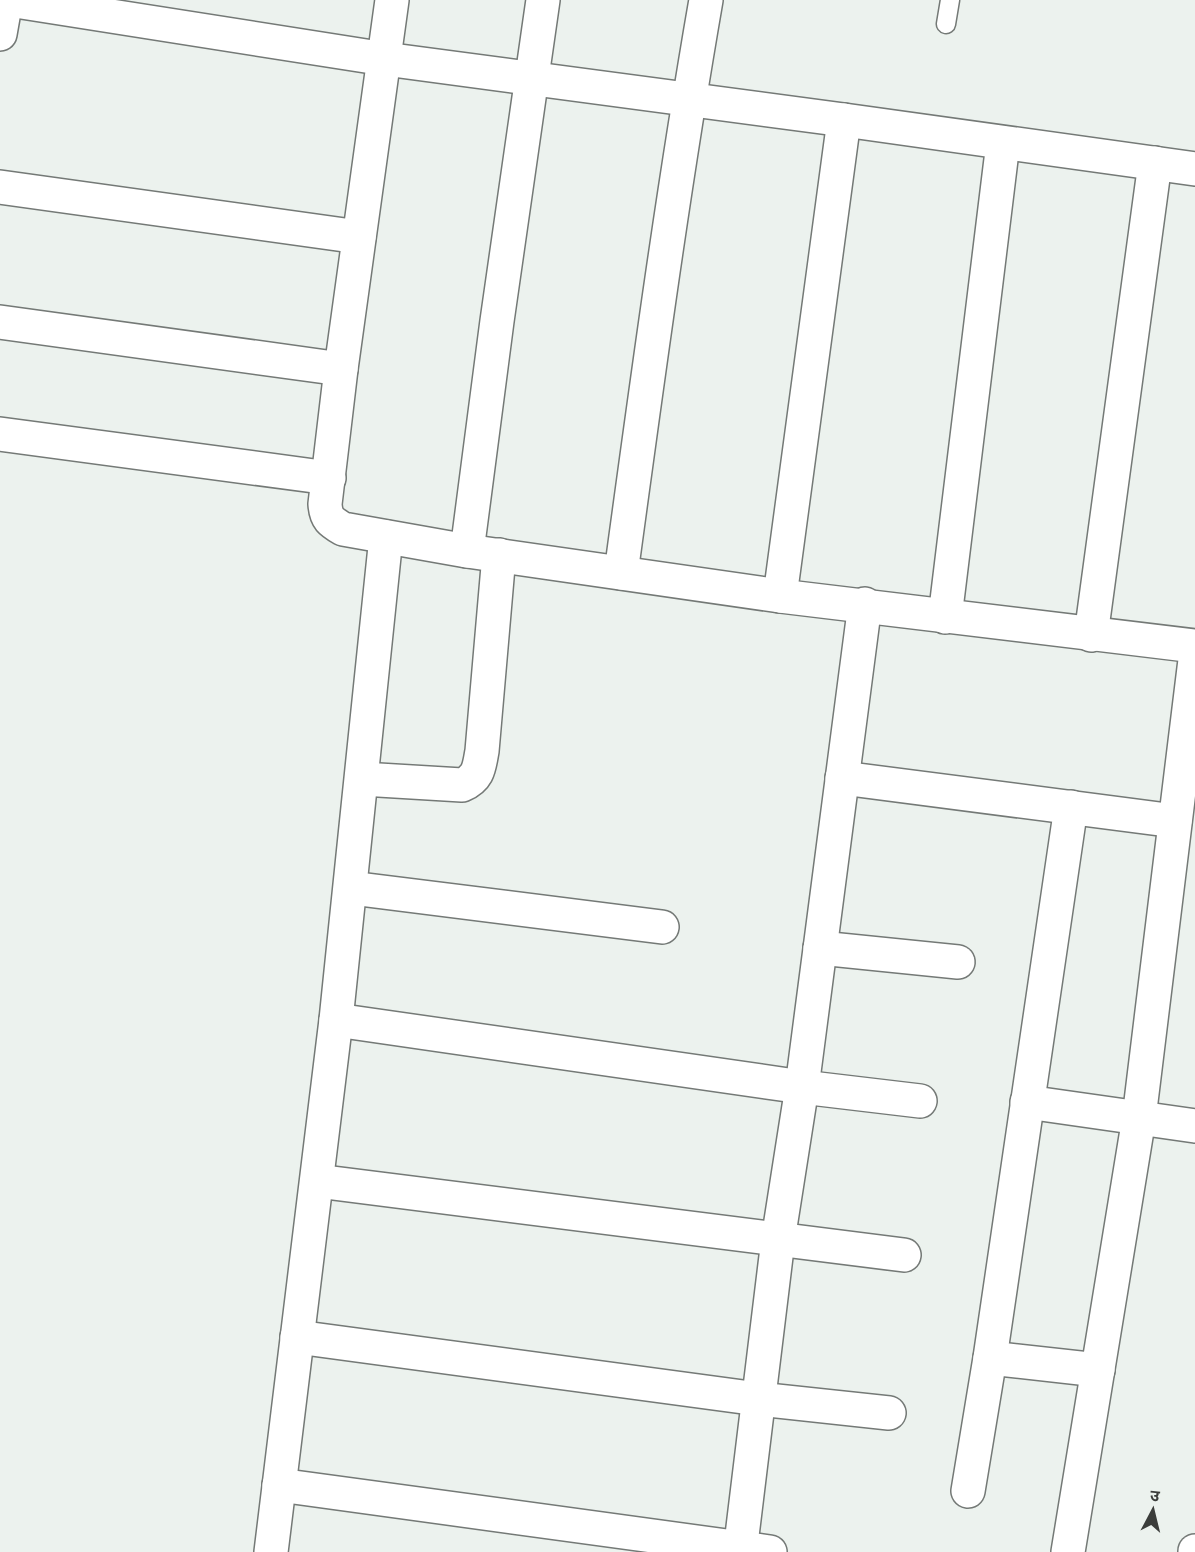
<svg xmlns="http://www.w3.org/2000/svg" width="1195" height="1552" viewBox="0 0 1195 1552" font-family="Inter,'Noto Sans Devanagari',sans-serif">
	<rect width="100%" height="100%" fill="#ecf2ee"/>
	<g fill="none" stroke-linecap="round" stroke-linejoin="round">
		<defs>
			<path id="lane" d="M 946,24 L 950,0"/>
			<g id="street">
				<path d="M 9,0 L 385,59 L 844,120 L 1195,169"/>
				<path d="M 392,0 L 341,369 L 325,504 C 326,519 331,522 343,529 L 467,551 L 780,596 L 1195,646"/>
				<path d="M 0,34 L 6,0"/>
				<path d="M 0,187 L 359,237"/>
				<path d="M 0,322 L 341,369"/>
				<path d="M 0,434 L 329,478"/>
				<path d="M 467,551 L 497,321 L 543,0"/>
				<path d="M 621,573 C 647,382 673,190 706,0"/>
				<path d="M 780,596 L 844,120"/>
				<path d="M 945,617 L 1003,143"/>
				<path d="M 1091,635 L 1155,163"/>
				<path d="M 842,778 L 1175,821"/>
				<path d="M 362,779 L 462,785 C 479,778 479,767 482,751 L 499,555"/>
				<path d="M 351,888 L 662,927"/>
				<path d="M 820,948 L 958,962"/>
				<path d="M 336,1020 L 802,1087 L 920,1101"/>
				<path d="M 1027,1102 L 1195,1126"/>
				<path d="M 317,1181 L 904,1255"/>
				<path d="M 297,1337 L 758,1399 L 889,1413"/>
				<path d="M 990,1358 L 1098,1370"/>
				<path d="M 279,1485 L 770,1552"/>
				<path d="M 968,1491 L 990,1358 L 1071,807"/>
				<path d="M 271,1552 L 336,1020 L 386,537"/>
				<path d="M 740,1552 L 778,1240 L 802,1087 L 865,604"/>
				<path d="M 1068,1552 L 1139,1118 L 1195,660"/>
				<path d="M 1195,1552 L 1195,1551"/>
			</g>
		</defs>
		<use href="#lane" stroke="#747976" stroke-width="21"/>
		<use href="#street" stroke="#747976" stroke-width="36"/>
		<use href="#lane" stroke="#fff" stroke-width="18"/>
		<use href="#street" stroke="#fff" stroke-width="33"/>
	</g>
	<g transform="translate(1153 1510) rotate(7)" stroke="#ecf2ee" stroke-width="4.5" paint-order="stroke">
	<path d="M0-4.5L10 22L0 15L-10 22Z" fill="#3b3d3b"/>
	<text y="-9" font-size="16" font-weight="bold" text-anchor="middle" fill="#3b3d3b">उ</text>
	</g>
</svg>
